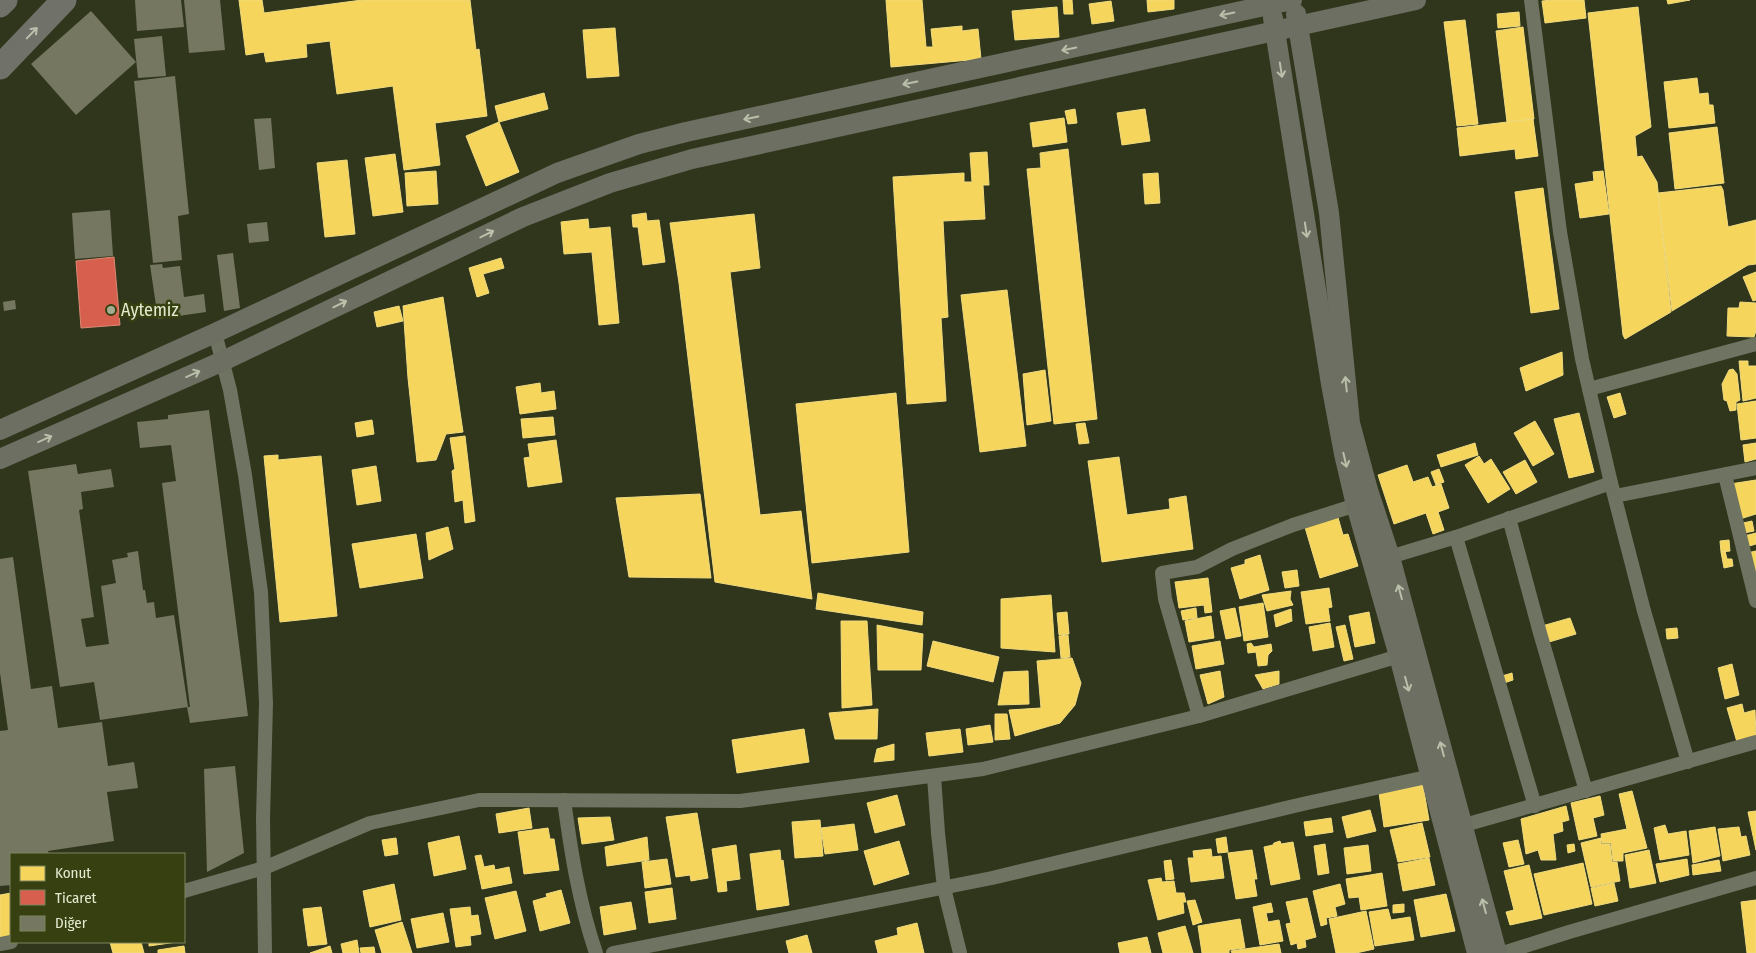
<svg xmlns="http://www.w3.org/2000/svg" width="1756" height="953" viewBox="0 0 1756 953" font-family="'Fira Sans Condensed',sans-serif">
	<rect width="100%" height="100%" fill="#30361c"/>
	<g fill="#f6d55c" stroke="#f0db7f">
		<path d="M 239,0 L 262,0 L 264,13 L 362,0 L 470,0 L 476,50 L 479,49 L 487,116 L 435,123 L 440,165 L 404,170 L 393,86 L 337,94 L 330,41 L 306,44 L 307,57 L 266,62 L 264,52 L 246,55 Z"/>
		<path d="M 886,0 L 922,0 L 926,47 L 933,47 L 931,29 L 962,26 L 962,31 L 978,29 L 981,59 L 891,67 Z"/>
		<path d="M 1063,0 L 1072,0 L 1073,14 L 1064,14 Z"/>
		<path d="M 1147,0 L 1174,0 L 1174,9 L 1148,12 Z"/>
		<path d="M 1552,0 L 1584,0 L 1586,18 L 1545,23 L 1542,1 Z"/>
		<path d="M 1667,0 L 1690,0 L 1668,4 Z"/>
		<path d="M 1111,1 L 1114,21 L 1092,24 L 1089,4 Z"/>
		<path d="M 1057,7 L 1059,37 L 1015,40 L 1012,11 Z"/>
		<path d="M 1638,7 L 1651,127 L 1635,136 L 1637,157 L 1642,156 L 1657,182 L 1671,312 L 1625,339 L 1623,335 L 1588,13 Z"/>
		<path d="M 1519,12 L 1520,26 L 1498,28 L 1497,14 Z"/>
		<path d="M 1465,20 L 1478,124 L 1457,126 L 1444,22 Z"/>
		<path d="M 1523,27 L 1534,119 L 1507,122 L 1496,31 Z"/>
		<path d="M 615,28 L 619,76 L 587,78 L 583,30 Z"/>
		<path d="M 1697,78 L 1699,94 L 1708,93 L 1709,105 L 1713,105 L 1715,123 L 1669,128 L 1664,82 Z"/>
		<path d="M 544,93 L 548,109 L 499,122 L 495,106 Z"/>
		<path d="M 1075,109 L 1077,123 L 1068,124 L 1065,111 Z"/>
		<path d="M 1145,109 L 1150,141 L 1122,145 L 1117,113 Z"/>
		<path d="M 1064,118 L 1067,142 L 1033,147 L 1030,123 Z"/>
		<path d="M 1533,119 L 1538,156 L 1516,159 L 1515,149 L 1460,156 L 1457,128 Z"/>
		<path d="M 499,122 L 519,172 L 486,186 L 466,136 Z"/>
		<path d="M 1717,127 L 1724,183 L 1675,189 L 1669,133 Z"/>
		<path d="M 1068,149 L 1097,419 L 1054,424 L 1027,169 L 1041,168 L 1040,153 Z"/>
		<path d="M 987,152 L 989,185 L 983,185 L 985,219 L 943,221 L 948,317 L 941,318 L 946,401 L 907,404 L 893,177 L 964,173 L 964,182 L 972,182 L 970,153 Z"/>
		<path d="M 395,154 L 403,212 L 373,216 L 365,158 Z"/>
		<path d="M 347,160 L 355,234 L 325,237 L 317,163 Z"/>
		<path d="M 436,171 L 438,204 L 407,206 L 405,173 Z"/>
		<path d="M 1603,171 L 1609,214 L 1580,218 L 1575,184 L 1594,181 L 1593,172 Z"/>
		<path d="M 1158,173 L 1160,203 L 1145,204 L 1143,174 Z"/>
		<path d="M 1721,186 L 1723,190 L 1728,227 L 1756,220 L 1756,264 L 1748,265 L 1672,311 L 1658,193 Z"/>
		<path d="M 1543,188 L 1559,309 L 1531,313 L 1515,192 Z"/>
		<path d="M 646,213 L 647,221 L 659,220 L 665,262 L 643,265 L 638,227 L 633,227 L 632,215 Z"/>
		<path d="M 754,214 L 760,268 L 730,272 L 760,515 L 801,511 L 812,599 L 715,582 L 679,283 L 670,223 Z"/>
		<path d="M 588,219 L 589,229 L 610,227 L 619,323 L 599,325 L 592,252 L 564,254 L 561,222 Z"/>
		<path d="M 501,258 L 504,268 L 483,274 L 489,293 L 477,297 L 469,268 Z"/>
		<path d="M 1756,272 L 1756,300 L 1753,301 L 1743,277 Z"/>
		<path d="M 1007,290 L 1026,446 L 980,452 L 961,295 Z"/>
		<path d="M 443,297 L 463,432 L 446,434 L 436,460 L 417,462 L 408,378 L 403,306 Z"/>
		<path d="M 1740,302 L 1756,303 L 1756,331 L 1754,337 L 1727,336 L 1728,308 L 1739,308 Z"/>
		<path d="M 399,306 L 403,321 L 377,327 L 374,312 Z"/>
		<path d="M 1562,352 L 1563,375 L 1526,391 L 1520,368 Z"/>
		<path d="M 1739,361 L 1748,361 L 1748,366 L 1756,366 L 1756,398 L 1743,401 Z"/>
		<path d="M 1733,369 L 1737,374 L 1740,400 L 1736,402 L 1736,410 L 1730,411 L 1727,401 L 1724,400 L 1722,384 L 1729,370 Z"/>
		<path d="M 1045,370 L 1051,421 L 1027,425 L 1023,374 Z"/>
		<path d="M 540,383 L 541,393 L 554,391 L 556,409 L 520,414 L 516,387 Z"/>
		<path d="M 896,393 L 909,552 L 812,563 L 796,404 Z"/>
		<path d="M 1620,393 L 1626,414 L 1614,418 L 1607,397 Z"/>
		<path d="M 1756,401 L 1756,438 L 1741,440 L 1737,404 Z"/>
		<path d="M 1579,413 L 1594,472 L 1569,478 L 1554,419 Z"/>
		<path d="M 553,417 L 555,435 L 523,438 L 521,419 Z"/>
		<path d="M 372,420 L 374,434 L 357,437 L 355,423 Z"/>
		<path d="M 1535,421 L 1554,454 L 1533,466 L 1514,433 Z"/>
		<path d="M 1085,423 L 1089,443 L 1079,444 L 1076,424 Z"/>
		<path d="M 465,436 L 475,521 L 465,523 L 463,500 L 455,502 L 452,471 L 455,469 L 450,438 Z"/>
		<path d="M 556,440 L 562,482 L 528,487 L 524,458 L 530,457 L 528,444 Z"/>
		<path d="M 1475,443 L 1478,455 L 1441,467 L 1437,455 Z"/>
		<path d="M 1756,443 L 1756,459 L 1745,462 L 1743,445 Z"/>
		<path d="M 278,455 L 278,460 L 321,456 L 337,616 L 280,622 L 264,456 Z"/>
		<path d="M 1479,456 L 1484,464 L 1491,459 L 1510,489 L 1488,503 L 1465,465 Z"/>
		<path d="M 1119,457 L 1127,515 L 1170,509 L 1169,499 L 1186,496 L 1193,549 L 1102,562 L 1088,461 Z"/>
		<path d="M 1525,460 L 1537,482 L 1516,494 L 1503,472 Z"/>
		<path d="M 1407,465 L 1413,482 L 1428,477 L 1432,487 L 1441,484 L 1449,508 L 1438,512 L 1444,530 L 1433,534 L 1426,513 L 1394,524 L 1378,475 Z"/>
		<path d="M 376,466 L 381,501 L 357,505 L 352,470 Z"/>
		<path d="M 1439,469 L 1444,482 L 1436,485 L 1431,472 Z"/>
		<path d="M 1756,480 L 1756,514 L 1740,519 L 1730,484 Z"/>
		<path d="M 700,494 L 711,578 L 629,577 L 616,498 Z"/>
		<path d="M 1337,514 L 1343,535 L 1348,534 L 1358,566 L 1320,578 L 1304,524 Z"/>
		<path d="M 1752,521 L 1754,531 L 1744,533 L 1743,523 Z"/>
		<path d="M 448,527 L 453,549 L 429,560 L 426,533 Z"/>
		<path d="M 1756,533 L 1756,544 L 1746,547 L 1744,536 Z"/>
		<path d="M 416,534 L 423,578 L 360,588 L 352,544 Z"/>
		<path d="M 1729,540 L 1730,551 L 1721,552 L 1720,541 Z"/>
		<path d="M 1725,551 L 1727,559 L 1732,559 L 1733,566 L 1724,568 L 1721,552 Z"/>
		<path d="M 1756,551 L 1756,577 L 1747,553 Z"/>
		<path d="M 1260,555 L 1269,590 L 1240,599 L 1231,568 L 1245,564 L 1245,560 Z"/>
		<path d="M 1297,570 L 1299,586 L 1285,588 L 1282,572 Z"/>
		<path d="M 1208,578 L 1212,612 L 1205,613 L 1204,605 L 1179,608 L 1175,582 Z"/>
		<path d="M 1329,588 L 1332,607 L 1328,608 L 1330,621 L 1306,624 L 1301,592 Z"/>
		<path d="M 1291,591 L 1290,599 L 1293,605 L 1267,611 L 1262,595 Z"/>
		<path d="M 818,593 L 923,612 L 922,625 L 816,609 Z"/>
		<path d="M 1051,595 L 1055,652 L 1001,648 L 1001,599 Z"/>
		<path d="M 1263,603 L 1268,637 L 1244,641 L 1239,607 Z"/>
		<path d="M 1196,608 L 1197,618 L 1183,620 L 1181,611 Z"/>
		<path d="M 1235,608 L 1241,636 L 1226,639 L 1220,611 Z"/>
		<path d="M 1291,609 L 1292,621 L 1276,627 L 1274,615 Z"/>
		<path d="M 1067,612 L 1069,634 L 1059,635 L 1057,613 Z"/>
		<path d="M 1369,612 L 1375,643 L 1355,647 L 1349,616 Z"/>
		<path d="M 1211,616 L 1214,638 L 1189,642 L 1185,621 Z"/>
		<path d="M 1570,618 L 1576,634 L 1549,642 L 1542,626 Z"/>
		<path d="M 841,621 L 867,621 L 872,705 L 842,708 Z"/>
		<path d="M 1330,623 L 1334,647 L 1313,651 L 1309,627 Z"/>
		<path d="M 877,625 L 923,634 L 921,670 L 878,670 Z"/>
		<path d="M 1345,625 L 1353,659 L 1344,661 L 1336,627 Z"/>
		<path d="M 1677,628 L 1678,638 L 1667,639 L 1666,629 Z"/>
		<path d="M 1068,635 L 1070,657 L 1061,658 L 1059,636 Z"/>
		<path d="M 933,641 L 999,657 L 993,682 L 927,666 Z"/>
		<path d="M 1220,641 L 1224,664 L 1196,669 L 1192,646 Z"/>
		<path d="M 1251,643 L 1254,647 L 1271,644 L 1272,651 L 1268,655 L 1267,665 L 1258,666 L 1256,652 L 1248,653 L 1247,644 Z"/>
		<path d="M 1072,658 L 1081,683 L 1075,705 L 1060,723 L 1015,736 L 1009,710 L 1041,708 L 1037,661 Z"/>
		<path d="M 1732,664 L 1739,695 L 1725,699 L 1718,668 Z"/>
		<path d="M 1028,671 L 1029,704 L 998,705 L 1004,672 Z"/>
		<path d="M 1220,671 L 1224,697 L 1208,704 L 1200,675 Z"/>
		<path d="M 1279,671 L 1279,684 L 1263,689 L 1255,675 Z"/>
		<path d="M 1512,673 L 1513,680 L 1504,683 L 1502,676 Z"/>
		<path d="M 1742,704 L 1744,713 L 1755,710 L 1756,736 L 1737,742 L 1727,708 Z"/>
		<path d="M 878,709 L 877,739 L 835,739 L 829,713 Z"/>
		<path d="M 995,714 L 1007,714 L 1010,739 L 995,740 Z"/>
		<path d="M 990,725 L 993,742 L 968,745 L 966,729 Z"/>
		<path d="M 804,729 L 809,762 L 737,773 L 732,740 Z"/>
		<path d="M 960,729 L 963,752 L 929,756 L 926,733 Z"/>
		<path d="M 894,744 L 894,760 L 874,762 L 877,749 Z"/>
		<path d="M 1423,785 L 1429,820 L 1384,827 L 1379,793 Z"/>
		<path d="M 1632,791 L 1647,848 L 1623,853 L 1623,861 L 1613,861 L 1611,843 L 1602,843 L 1601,834 L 1627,829 L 1619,794 Z"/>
		<path d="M 897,795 L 905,825 L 875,833 L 867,803 Z"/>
		<path d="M 1600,796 L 1604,815 L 1593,818 L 1597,836 L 1579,840 L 1571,803 Z"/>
		<path d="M 1566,806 L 1569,820 L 1562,822 L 1563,831 L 1553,834 L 1556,860 L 1541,860 L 1538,850 L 1526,854 L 1521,819 Z"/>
		<path d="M 529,808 L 532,828 L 499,833 L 496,814 Z"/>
		<path d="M 1370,810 L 1376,831 L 1347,838 L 1342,817 Z"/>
		<path d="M 1756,811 L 1756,850 L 1748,812 Z"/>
		<path d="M 697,813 L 708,878 L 691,881 L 690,875 L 676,877 L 666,817 Z"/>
		<path d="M 610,817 L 614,840 L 582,844 L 578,818 Z"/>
		<path d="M 1331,818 L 1333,832 L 1306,836 L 1304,822 Z"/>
		<path d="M 820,820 L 823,856 L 795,858 L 792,822 Z"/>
		<path d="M 1422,823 L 1430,857 L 1398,862 L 1390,830 Z"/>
		<path d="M 854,824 L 858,850 L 825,854 L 821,828 Z"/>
		<path d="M 1665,825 L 1668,834 L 1686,831 L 1689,855 L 1660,860 L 1654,828 Z"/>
		<path d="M 1715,827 L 1720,856 L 1693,863 L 1689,831 Z"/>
		<path d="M 1739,827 L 1741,837 L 1746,836 L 1750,855 L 1723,861 L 1718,829 Z"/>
		<path d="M 548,828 L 550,839 L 554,839 L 559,870 L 524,874 L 518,832 Z"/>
		<path d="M 459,836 L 466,869 L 434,876 L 428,843 Z"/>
		<path d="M 647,837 L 649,860 L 607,866 L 605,847 Z"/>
		<path d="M 1226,837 L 1228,852 L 1218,853 L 1216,839 Z"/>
		<path d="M 396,838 L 398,854 L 385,856 L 382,840 Z"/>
		<path d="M 1601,838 L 1601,844 L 1610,844 L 1612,862 L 1617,862 L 1620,881 L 1591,887 L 1581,843 Z"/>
		<path d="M 1518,840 L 1524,864 L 1509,867 L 1503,843 Z"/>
		<path d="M 899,841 L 909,874 L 874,885 L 864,851 Z"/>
		<path d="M 1280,841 L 1281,844 L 1293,842 L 1300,879 L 1271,885 L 1264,847 L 1273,845 L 1274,843 Z"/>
		<path d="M 1325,844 L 1329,873 L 1318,875 L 1314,846 Z"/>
		<path d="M 1574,844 L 1575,851 L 1568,853 L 1567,845 Z"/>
		<path d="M 736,845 L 740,879 L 726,881 L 727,891 L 718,892 L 712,849 Z"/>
		<path d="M 1368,845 L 1371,871 L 1347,874 L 1344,848 Z"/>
		<path d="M 1211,849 L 1212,857 L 1221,856 L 1224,878 L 1191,882 L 1188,858 L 1194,858 L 1193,851 Z"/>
		<path d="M 780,850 L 781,861 L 783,860 L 789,905 L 757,910 L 750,854 Z"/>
		<path d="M 1252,850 L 1257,879 L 1254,879 L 1257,896 L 1236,899 L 1228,853 Z"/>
		<path d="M 1649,850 L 1656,883 L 1630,888 L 1625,855 Z"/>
		<path d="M 481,855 L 484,867 L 494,865 L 495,870 L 509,867 L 512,883 L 482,889 L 475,856 Z"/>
		<path d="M 1429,858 L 1435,885 L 1403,891 L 1398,864 Z"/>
		<path d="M 667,859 L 671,884 L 645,888 L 642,862 Z"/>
		<path d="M 1687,859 L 1689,875 L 1660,882 L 1656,864 Z"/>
		<path d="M 1171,860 L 1174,879 L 1166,880 L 1164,861 Z"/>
		<path d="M 1719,860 L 1721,871 L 1693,875 L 1692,865 Z"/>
		<path d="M 1583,863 L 1592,904 L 1544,915 L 1534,874 Z"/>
		<path d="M 1529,865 L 1542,918 L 1510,925 L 1506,912 L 1514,910 L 1504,871 Z"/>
		<path d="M 1382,873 L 1387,906 L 1361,910 L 1359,897 L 1349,898 L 1346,879 Z"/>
		<path d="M 1161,878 L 1162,882 L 1174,881 L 1176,893 L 1184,893 L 1186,902 L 1183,902 L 1184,913 L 1158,920 L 1148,880 Z"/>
		<path d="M 1614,883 L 1618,901 L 1595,906 L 1591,888 Z"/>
		<path d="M 394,884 L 401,920 L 370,927 L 363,891 Z"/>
		<path d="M 1340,884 L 1345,904 L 1335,907 L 1337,916 L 1326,918 L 1327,924 L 1321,926 L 1313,891 Z"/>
		<path d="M 672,888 L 676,919 L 649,923 L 645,892 Z"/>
		<path d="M 561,890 L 570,923 L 540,931 L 533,901 L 547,897 L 546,894 Z"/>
		<path d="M 516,891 L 526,931 L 495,939 L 485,898 Z"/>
		<path d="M 11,893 L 11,935 L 0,938 L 0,895 Z"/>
		<path d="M 1446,894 L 1455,931 L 1421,937 L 1414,900 Z"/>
		<path d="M 1307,898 L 1316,937 L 1305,940 L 1306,947 L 1298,949 L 1297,943 L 1291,945 L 1286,924 L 1291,923 L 1286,902 Z"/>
		<path d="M 1195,900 L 1202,922 L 1193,925 L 1187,901 Z"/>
		<path d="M 1756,900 L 1756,953 L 1747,953 L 1741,902 Z"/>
		<path d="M 631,902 L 636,929 L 604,935 L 600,907 Z"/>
		<path d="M 1271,903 L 1273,912 L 1266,913 L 1268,922 L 1279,920 L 1283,941 L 1260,945 L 1253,907 Z"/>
		<path d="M 1404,904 L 1404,912 L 1393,913 L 1393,905 Z"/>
		<path d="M 321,907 L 327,944 L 308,946 L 303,909 Z"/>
		<path d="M 470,907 L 471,916 L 478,915 L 481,934 L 470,936 L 471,945 L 456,947 L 450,909 Z"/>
		<path d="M 1388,909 L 1391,920 L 1410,917 L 1414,940 L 1375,946 L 1369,912 Z"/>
		<path d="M 1366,911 L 1374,949 L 1356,953 L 1336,953 L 1329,919 Z"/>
		<path d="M 443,913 L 449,942 L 417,948 L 411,919 Z"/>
		<path d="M 1240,919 L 1245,948 L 1229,950 L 1229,953 L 1202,953 L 1198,926 Z"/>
		<path d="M 402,922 L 412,953 L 382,953 L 375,930 Z"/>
		<path d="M 917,923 L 924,953 L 878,953 L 875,941 L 898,935 L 897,928 Z"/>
		<path d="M 1185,926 L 1193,953 L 1163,953 L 1158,933 Z"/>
		<path d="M 807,935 L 812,953 L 789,953 L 786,941 Z"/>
		<path d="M 1147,937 L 1151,953 L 1120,953 L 1118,943 Z"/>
		<path d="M 357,940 L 359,953 L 343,953 L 341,944 Z"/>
		<path d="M 110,942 L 141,942 L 144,953 L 113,953 Z"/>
		<path d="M 149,942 L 177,942 L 149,946 Z"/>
		<path d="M 1279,944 L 1281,953 L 1232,953 L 1231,951 Z"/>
		<path d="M 184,946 L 185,953 L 158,953 L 158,950 Z"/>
		<path d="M 330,946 L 332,953 L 310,953 Z"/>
		<path d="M 374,947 L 375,953 L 361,953 L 360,948 Z"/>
	</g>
	<path fill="#d6604d" stroke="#da8974" d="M 114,257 L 120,325 L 81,328 L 76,261 Z"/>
	<g fill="#757761">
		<path d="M 135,0 L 181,0 L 184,27 L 137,31 Z"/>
		<path d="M 184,0 L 220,0 L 225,50 L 189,53 Z"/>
		<path d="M 91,11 L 136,62 L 76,115 L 31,64 Z"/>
		<path d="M 162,36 L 166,76 L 138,78 L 134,39 Z"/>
		<path d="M 175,76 L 189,214 L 178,216 L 182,260 L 153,263 L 134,81 Z"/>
		<path d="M 271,118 L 275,168 L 259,170 L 254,119 Z"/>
		<path d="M 110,210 L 113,256 L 75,259 L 72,213 Z"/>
		<path d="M 267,222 L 269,241 L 249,243 L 247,224 Z"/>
		<path d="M 233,253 L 240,308 L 224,311 L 217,255 Z"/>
		<path d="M 162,264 L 163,268 L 180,266 L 184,297 L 204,294 L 206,312 L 158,319 L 150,265 Z"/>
		<path d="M 15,300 L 16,309 L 4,311 L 3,302 Z"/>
		<path d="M 209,410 L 248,716 L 190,723 L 187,707 L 190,707 L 162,483 L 176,481 L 171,445 L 140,448 L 137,422 L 168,419 L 168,415 Z"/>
		<path d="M 76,464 L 78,474 L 111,469 L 114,487 L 81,492 L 83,509 L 79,510 L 94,617 L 81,619 L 86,647 L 109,644 L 101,586 L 116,583 L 112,560 L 128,557 L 127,553 L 138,551 L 143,590 L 145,590 L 147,603 L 154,602 L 156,618 L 174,615 L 188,707 L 100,720 L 94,682 L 60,687 L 28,471 Z"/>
		<path d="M 13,557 L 31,689 L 52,686 L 58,728 L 102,722 L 108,766 L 134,762 L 138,788 L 107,792 L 114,841 L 48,851 L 49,854 L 11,854 L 11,885 L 0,886 L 0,731 L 8,730 L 0,673 L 0,559 Z"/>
		<path d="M 235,766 L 244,853 L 207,872 L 204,769 Z"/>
	</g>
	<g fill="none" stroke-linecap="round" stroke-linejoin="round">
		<g stroke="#6f7362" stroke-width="14">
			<path d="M 215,333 L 230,390 L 245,475 L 261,592 L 266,703 L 263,819 L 265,953"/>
			<path d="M 1589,389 L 1756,344"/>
			<path d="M 1725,475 L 1756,601"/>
			<path d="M 1611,483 L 1644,611 L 1688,762"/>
			<path d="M 1615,496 L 1756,468"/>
			<path d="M 1509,518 L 1540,633 L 1586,791"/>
			<path d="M 1456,537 L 1535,806"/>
			<path d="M 1383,559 L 1456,537 L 1611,483 L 1582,359 L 1560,232 L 1531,0"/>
			<path d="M 1199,716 L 1165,599 L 1162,573 L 1197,567 L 1232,549 L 1293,525 L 1356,505"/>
			<path d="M 934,776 L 938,833 L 944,888 L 960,953"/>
			<path d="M 564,800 C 571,852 579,903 596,953"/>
			<path d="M 1454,828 L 1756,742"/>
			<path d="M 184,891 L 264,868 L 370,823 L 479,800 L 740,801 L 983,769 L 1199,716 L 1399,656"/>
			<path d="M 0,944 L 11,942"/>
			<path d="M 613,953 L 992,878 L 1307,803 L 1431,776"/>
			<path d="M 1503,953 L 1569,932 L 1756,878"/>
		</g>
		<g stroke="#6c6f61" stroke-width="20">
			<path d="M 1296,14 L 1329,213 L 1350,423 L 1368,490 L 1390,557 L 1497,953"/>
			<path d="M 1273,18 L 1331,384 L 1344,454 L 1356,505 L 1399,656 L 1477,953"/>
			<path d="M 0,430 L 215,333 L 557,173 L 639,144 L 686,132 L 1292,0"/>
			<path d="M 0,459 L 223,361 L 523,217 L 610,183 L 692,159 L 1416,0"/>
		</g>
		<g stroke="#707168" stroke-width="25">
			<path d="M 0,5 L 5,0"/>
			<path d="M 0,67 L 64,0"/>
		</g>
	</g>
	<defs><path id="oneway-shaft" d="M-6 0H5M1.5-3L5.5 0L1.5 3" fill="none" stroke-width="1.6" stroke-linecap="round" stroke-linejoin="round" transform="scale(1.25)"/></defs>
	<g stroke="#b9bfa9">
		<use href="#oneway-shaft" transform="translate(1227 14) rotate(168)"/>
		<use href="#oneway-shaft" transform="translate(1069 49) rotate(168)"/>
		<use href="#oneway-shaft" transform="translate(1281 70) rotate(81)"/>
		<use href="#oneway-shaft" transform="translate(910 83) rotate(168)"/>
		<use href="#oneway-shaft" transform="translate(751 118) rotate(168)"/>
		<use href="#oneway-shaft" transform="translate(1306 230) rotate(81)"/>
		<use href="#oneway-shaft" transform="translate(487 234) rotate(-26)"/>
		<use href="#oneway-shaft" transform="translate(340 304) rotate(-26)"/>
		<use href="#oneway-shaft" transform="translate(193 374) rotate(-24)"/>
		<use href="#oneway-shaft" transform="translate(1346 384) rotate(-96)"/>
		<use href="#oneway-shaft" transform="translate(45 439) rotate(-24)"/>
		<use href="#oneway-shaft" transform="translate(1345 460) rotate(77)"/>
		<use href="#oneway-shaft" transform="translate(1400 592) rotate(-105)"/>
		<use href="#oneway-shaft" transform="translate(1407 684) rotate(75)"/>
		<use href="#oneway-shaft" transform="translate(1442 749) rotate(-105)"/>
		<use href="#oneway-shaft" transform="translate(1484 906) rotate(-105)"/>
	</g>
	<use stroke="#bac0ac" href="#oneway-shaft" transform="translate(32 33) rotate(-46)"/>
	<circle fill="#a4ab91" stroke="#364011" stroke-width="2" cx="111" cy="310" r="5"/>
	<g text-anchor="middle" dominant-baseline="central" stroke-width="5" stroke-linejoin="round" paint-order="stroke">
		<g font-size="18" fill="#e2ead0" stroke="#364011" text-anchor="start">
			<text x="121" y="310">Aytemiz</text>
		</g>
	</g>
	<rect x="10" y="853" width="175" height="90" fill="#364011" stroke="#7b845d"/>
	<rect x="20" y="866" width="25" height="15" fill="#f6d55c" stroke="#7b845d"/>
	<text x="55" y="878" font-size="15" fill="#e2ead0">Konut</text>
	<rect x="20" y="890" width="25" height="15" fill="#d6604d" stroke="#7b845d"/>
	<text x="55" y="903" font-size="15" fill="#e2ead0">Ticaret</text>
	<rect x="20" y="916" width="25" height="15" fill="#757761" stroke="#7b845d"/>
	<text x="55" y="928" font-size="15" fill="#e2ead0">Diğer</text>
</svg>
